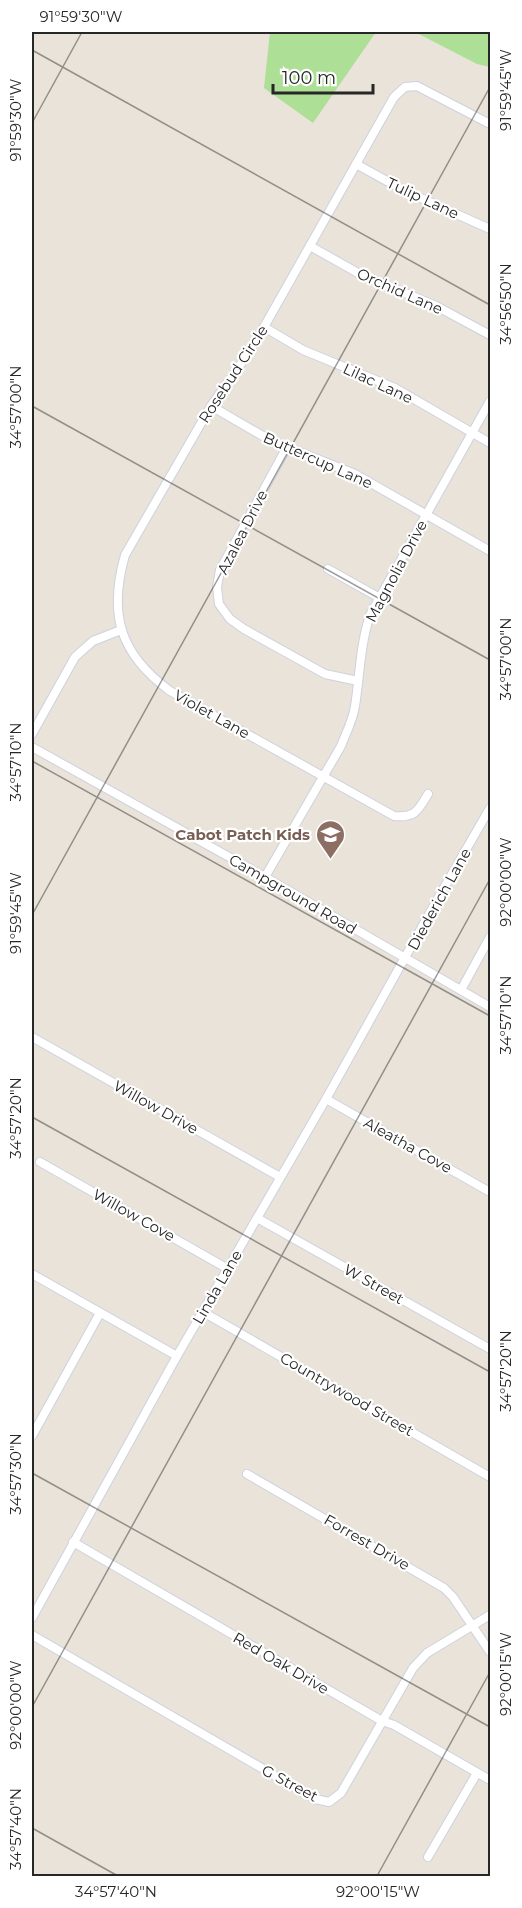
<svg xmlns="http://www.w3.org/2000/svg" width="522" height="1908" viewBox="0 0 522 1908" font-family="Montserrat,sans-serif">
	<rect width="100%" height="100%" fill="#e9e3d9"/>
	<g fill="#addf96">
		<path d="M 270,32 L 376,32 L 313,123 L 264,88 Z"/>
		<path d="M 415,32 L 490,32 L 490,67 L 477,64 Z"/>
	</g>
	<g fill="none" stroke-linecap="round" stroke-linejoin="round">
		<defs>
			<g id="minor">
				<path d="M 356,164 L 405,191 L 490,229"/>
				<path d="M 310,246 L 358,273 L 436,306 L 490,335"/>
				<path d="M 264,327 L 303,350 L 395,388 L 490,443"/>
				<path d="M 211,406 L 261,435 L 287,447 L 355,474 L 490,551"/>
				<path d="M 287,447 L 220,570 L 217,587 L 219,604 L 230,619 L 244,629 L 325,674 L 358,681"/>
				<path d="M 328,569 L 378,597"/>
				<path d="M 32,734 L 75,657 L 93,641 L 121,630"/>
				<path d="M 32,747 L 265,877 L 490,1007"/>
				<path d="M 428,794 C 418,811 415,818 394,816 L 170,691 C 120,654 108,615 125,555 L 211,406 L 245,358 L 264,327 L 394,97 L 405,87 L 417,86 L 490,124"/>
				<path d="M 265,877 L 341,746 C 346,733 353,720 355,706 C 360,675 360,645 370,615 L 490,401"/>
				<path d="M 461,990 L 490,937"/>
				<path d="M 32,1037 L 280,1177"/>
				<path d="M 326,1099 L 490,1192"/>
				<path d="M 40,1162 L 228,1269"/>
				<path d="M 257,1218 L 490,1349"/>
				<path d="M 32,1274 L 177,1356"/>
				<path d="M 203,1312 L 490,1477"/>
				<path d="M 32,1436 L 100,1313"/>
				<path d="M 247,1474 L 444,1588 L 453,1597 L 490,1652"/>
				<path d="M 73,1542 L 382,1721 L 394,1725 L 490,1780"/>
				<path d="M 32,1618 L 177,1356 L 326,1099 L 437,900 L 490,808"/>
				<path d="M 32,1635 L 315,1799 L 329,1802 L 341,1793 L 413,1668 L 427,1653 L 490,1615"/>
				<path d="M 428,1857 L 477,1773"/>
			</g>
		</defs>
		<use href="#minor" stroke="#ced1e0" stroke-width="10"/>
		<use href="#minor" stroke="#fff" stroke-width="8"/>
	</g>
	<path fill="none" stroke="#272727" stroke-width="1.5" stroke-opacity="0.45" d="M 32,50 L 490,305M 32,123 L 82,32M 32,406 L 490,660M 32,761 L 490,1016M 32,915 L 490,87M 32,1117 L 490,1372M 32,1473 L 490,1727M 32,1707 L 490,879M 32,1828 L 118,1876M 377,1876 L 490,1672"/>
	<defs>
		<symbol id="school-pin" viewBox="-11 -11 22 30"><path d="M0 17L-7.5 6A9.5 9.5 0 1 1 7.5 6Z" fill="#8d6e63" stroke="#fff"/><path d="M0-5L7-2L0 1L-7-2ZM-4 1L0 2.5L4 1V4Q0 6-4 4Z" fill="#fff"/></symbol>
	</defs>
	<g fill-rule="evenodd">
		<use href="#school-pin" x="314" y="818" width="33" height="45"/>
	</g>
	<g text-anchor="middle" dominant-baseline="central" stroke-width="4.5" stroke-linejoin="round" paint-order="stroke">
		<g font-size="15" fill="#272727" stroke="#fff">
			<text transform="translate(423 198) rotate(25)">Tulip Lane</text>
			<text transform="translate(400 291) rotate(24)">Orchid Lane</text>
			<text transform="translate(233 374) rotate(-57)">Rosebud Circle</text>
			<text transform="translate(378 383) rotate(25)">Lilac Lane</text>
			<text transform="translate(318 460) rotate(24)">Buttercup Lane</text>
			<text transform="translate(242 532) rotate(-63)">Azalea Drive</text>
			<text transform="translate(396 571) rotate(-62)">Magnolia Drive</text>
			<text transform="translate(212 714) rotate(29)">Violet Lane</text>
			<text transform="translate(293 894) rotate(30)">Campground Road</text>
			<text transform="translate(439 899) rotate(-61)">Diederich Lane</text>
			<text transform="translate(156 1107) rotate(29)">Willow Drive</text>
			<text transform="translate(408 1145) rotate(29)">Aleatha Cove</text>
			<text transform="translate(134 1215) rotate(29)">Willow Cove</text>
			<text transform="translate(374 1284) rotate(29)">W Street</text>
			<text transform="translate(217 1287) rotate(-60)">Linda Lane</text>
			<text transform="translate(347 1394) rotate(30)">Countrywood Street</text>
			<text transform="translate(367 1542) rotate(30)">Forrest Drive</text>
			<text transform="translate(281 1663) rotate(30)">Red Oak Drive</text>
			<text transform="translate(290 1783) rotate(28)">G Street</text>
		</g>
		<g font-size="15" font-weight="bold" fill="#785e54" stroke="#fff" text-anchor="end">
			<text x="310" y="834">Cabot Patch Kids</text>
		</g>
	</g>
	<rect width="522" height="1908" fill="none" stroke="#ffffff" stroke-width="66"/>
	<path d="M273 84v9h100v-9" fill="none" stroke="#272727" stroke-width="3"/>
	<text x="282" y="84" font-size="18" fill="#272727" stroke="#ffffff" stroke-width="4.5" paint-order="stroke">100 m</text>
	<rect x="33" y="33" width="456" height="1842" fill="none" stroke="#272727" stroke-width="2"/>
	<g font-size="15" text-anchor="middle" fill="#272727">
		<text x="81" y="22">91°59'30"W</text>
		<text transform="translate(506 90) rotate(-90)" y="5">91°59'45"W</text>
		<text transform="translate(16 120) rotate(-90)" y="5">91°59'30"W</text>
		<text transform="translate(506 304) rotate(-90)" y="5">34°56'50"N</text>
		<text transform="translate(16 407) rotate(-90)" y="5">34°57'00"N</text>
		<text transform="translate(506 659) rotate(-90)" y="5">34°57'00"N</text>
		<text transform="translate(16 762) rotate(-90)" y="5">34°57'10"N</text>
		<text transform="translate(506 882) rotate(-90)" y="5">92°00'00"W</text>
		<text transform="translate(16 913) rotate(-90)" y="5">91°59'45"W</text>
		<text transform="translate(506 1015) rotate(-90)" y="5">34°57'10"N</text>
		<text transform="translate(16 1118) rotate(-90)" y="5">34°57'20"N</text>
		<text transform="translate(506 1371) rotate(-90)" y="5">34°57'20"N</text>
		<text transform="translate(16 1474) rotate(-90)" y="5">34°57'30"N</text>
		<text transform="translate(506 1674) rotate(-90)" y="5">92°00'15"W</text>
		<text transform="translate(16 1705) rotate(-90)" y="5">92°00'00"W</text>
		<text transform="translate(16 1829) rotate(-90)" y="5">34°57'40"N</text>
		<text x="116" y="1897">34°57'40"N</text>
		<text x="378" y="1897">92°00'15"W</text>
	</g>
</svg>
